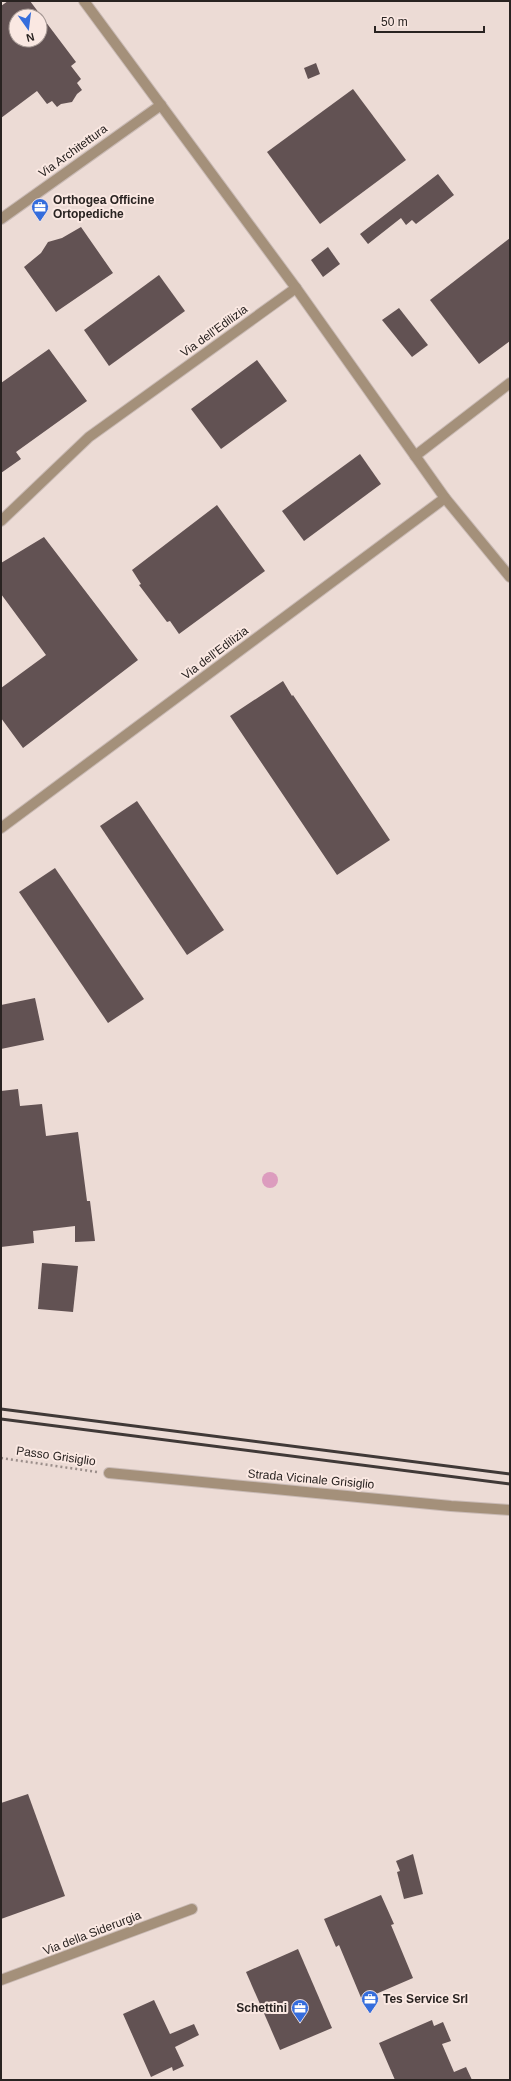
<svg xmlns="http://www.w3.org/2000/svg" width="511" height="2081" viewBox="0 0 511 2081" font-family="Helvetica,sans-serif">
	<rect width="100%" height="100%" fill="#ecdbd5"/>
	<circle fill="#dc9cbe" cx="270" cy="1180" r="8"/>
	<g fill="#625253" fill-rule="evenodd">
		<path d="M 8,1 L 30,1 L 76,62 L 71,66 L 81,79 L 77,83 L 82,90 L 77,94 L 72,102 L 61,104 L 57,107 L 52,101 L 47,104 L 37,91 L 1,118 L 1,6 ZM 16,16 L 40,16 L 40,40 L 16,40 Z"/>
		<path d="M 316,63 L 320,74 L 308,79 L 304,68 Z"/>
		<path d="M 353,89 L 406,160 L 320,224 L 267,152 Z"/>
		<path d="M 438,174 L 454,195 L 416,224 L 412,220 L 406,225 L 401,218 L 368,244 L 360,234 Z"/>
		<path d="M 81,227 L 113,273 L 56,312 L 24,267 L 41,253 L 48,242 L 62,238 Z"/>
		<path d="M 510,238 L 510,341 L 479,364 L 430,300 Z"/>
		<path d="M 328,247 L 340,264 L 323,277 L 311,260 Z"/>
		<path d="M 159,275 L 185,311 L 109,366 L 84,330 Z"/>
		<path d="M 399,308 L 428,345 L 412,357 L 382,320 Z"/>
		<path d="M 49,349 L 87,401 L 16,452 L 21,459 L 1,473 L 1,383 Z"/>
		<path d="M 257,360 L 287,401 L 221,449 L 191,409 Z"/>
		<path d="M 360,454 L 381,484 L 304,541 L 282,511 Z"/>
		<path d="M 217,505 L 265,571 L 179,634 L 170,621 L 167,622 L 139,585 L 141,584 L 132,570 Z"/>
		<path d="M 44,537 L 138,660 L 23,748 L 1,718 L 1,688 L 46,655 L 1,594 L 1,563 Z"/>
		<path d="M 283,681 L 292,696 L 293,695 L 390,840 L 337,875 L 230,716 Z"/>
		<path d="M 137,801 L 224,930 L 187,955 L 100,826 Z"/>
		<path d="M 55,868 L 144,999 L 108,1023 L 19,892 Z"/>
		<path d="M 35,998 L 44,1040 L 1,1049 L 1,1005 Z"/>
		<path d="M 18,1089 L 20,1106 L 42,1104 L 46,1136 L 78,1132 L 87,1201 L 90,1201 L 95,1241 L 75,1242 L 75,1226 L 33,1231 L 34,1243 L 1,1247 L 1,1091 Z"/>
		<path d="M 42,1263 L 78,1266 L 73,1312 L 38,1309 Z"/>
		<path d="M 28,1794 L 65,1896 L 1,1919 L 1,1803 Z"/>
		<path d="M 413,1854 L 423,1894 L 404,1899 L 397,1872 L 400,1871 L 396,1861 Z"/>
		<path d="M 381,1895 L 394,1924 L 391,1925 L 413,1978 L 362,2000 L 339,1945 L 336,1947 L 324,1919 Z"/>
		<path d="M 298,1949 L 332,2028 L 280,2050 L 246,1972 Z"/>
		<path d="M 154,2000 L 170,2034 L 194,2024 L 199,2035 L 175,2047 L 184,2066 L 173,2071 L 172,2067 L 151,2077 L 123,2014 Z"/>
		<path d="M 432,2020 L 434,2026 L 443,2022 L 451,2041 L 442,2044 L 454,2072 L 466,2067 L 472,2080 L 395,2080 L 379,2043 Z"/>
	</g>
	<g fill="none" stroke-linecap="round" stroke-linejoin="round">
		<defs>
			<g id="minor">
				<path d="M 84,1 L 296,288 L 445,498 L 510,577"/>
				<path d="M 1,219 L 161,105"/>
				<path d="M 415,456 L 510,383"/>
				<path d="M 1,521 L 89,437 L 296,288"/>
				<path d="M 1,828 L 445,498"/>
				<path d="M 109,1473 L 451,1506 L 510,1510"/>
				<path d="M 1,1980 L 192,1909"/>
			</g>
		</defs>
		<use href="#minor" stroke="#c9bab5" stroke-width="12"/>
		<path stroke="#9b8e8a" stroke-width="2.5" stroke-dasharray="2 3" stroke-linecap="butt" d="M 1,1458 L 97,1472"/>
		<use href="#minor" stroke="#a4907a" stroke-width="10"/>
		<g stroke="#403937" stroke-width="3">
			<path d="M 1,1409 L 510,1474"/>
			<path d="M 1,1419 L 510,1484"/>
		</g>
	</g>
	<defs>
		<symbol id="office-pin" viewBox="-11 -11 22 30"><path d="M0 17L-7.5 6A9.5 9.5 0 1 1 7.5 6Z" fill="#356ddc" stroke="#fae8e2"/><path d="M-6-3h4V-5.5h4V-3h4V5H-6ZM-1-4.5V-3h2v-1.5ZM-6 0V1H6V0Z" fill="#fff"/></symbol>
	</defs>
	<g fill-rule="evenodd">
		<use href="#office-pin" x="30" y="197" width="20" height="27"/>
		<use href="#office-pin" x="360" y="1989" width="20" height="27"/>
		<use href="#office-pin" x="290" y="1998" width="20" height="27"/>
	</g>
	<g text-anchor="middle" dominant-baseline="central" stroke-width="4" stroke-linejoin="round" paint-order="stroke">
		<g font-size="12" fill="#292321" stroke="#fae8e2">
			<text transform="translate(73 151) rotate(-36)">Via Architettura</text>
			<text transform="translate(214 331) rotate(-36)">Via dell'Edilizia</text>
			<text transform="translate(215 653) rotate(-37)">Via dell'Edilizia</text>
			<text transform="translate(56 1456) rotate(8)">Passo Grisiglio</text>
			<text transform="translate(311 1479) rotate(5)">Strada Vicinale Grisiglio</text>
			<text transform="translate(92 1933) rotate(-21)">Via della Siderurgia</text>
		</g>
		<g font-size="12" font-weight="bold" fill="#292321" stroke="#fae8e2" text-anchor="start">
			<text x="53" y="200">Orthogea Officine<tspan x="53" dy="14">Ortopediche</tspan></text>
			<text x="383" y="1999">Tes Service Srl</text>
			<text x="287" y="2008" text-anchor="end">Schettini</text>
		</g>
	</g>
	<rect width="511" height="2081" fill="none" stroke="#292321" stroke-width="4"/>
	<g transform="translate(28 28) rotate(166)"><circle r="19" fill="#fae8e2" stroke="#a69995"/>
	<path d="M0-3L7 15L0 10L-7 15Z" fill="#356ddc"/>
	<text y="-6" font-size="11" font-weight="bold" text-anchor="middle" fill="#292321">N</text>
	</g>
	<path d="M375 26v6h109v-6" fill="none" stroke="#292321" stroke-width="2"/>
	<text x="381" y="26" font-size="12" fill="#292321" stroke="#fae8e2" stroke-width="3" paint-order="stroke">50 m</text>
</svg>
